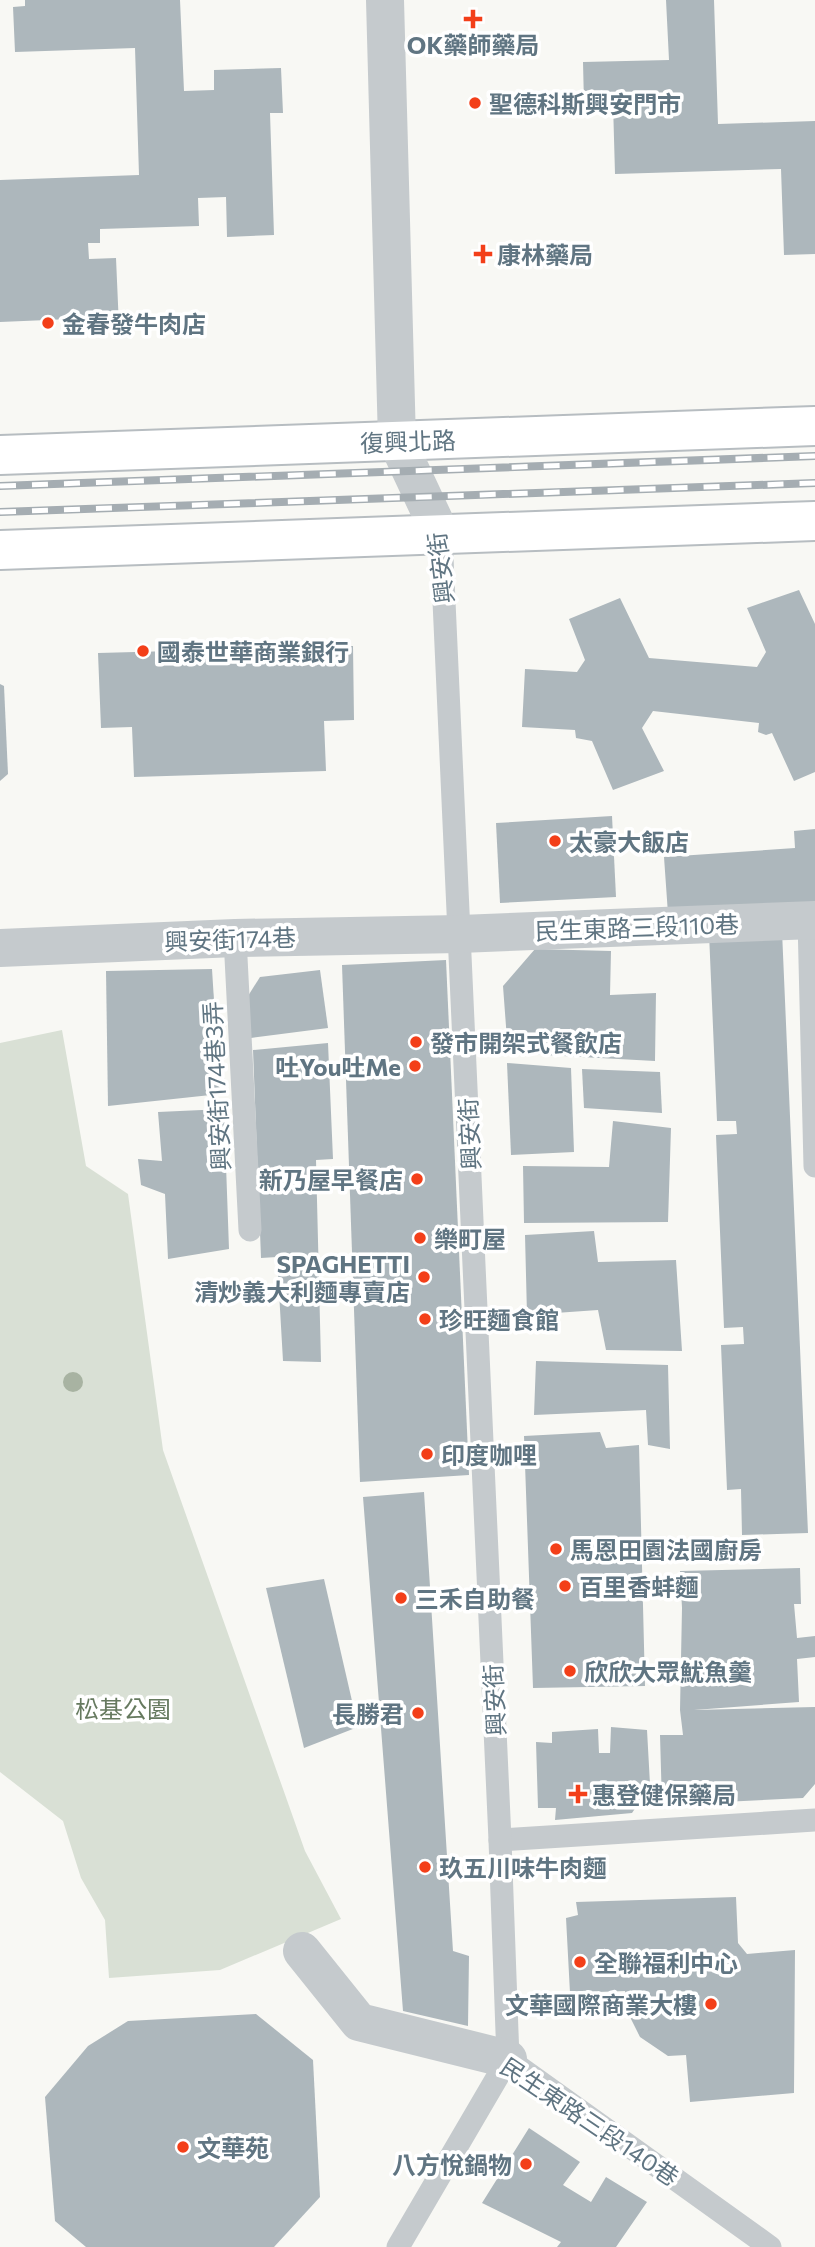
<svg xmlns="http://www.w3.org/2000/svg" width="815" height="2247" viewBox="0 0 815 2247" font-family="Commissioner,'Noto Sans TC',sans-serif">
	<rect width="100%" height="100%" fill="#f8f8f4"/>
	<path fill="#d9e0d5" d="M 62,1030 L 86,1166 L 128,1194 L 163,1450 L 305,1851 L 341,1919 L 220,1970 L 109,1978 L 105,1920 L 81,1878 L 63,1821 L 0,1772 L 0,1043 Z"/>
	<g fill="#adb7bc">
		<path d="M 25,0 L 180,0 L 184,91 L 214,90 L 214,70 L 281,68 L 283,113 L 270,113 L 274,235 L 227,237 L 226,197 L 198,198 L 199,226 L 100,229 L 100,243 L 88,243 L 89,259 L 116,258 L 119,327 L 71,328 L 71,319 L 0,322 L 0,180 L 139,175 L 135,48 L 15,52 L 13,7 L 25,6 Z"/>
		<path d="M 666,0 L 714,0 L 718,124 L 815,121 L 815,254 L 784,255 L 781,169 L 615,174 L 613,103 L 584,104 L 583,62 L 669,60 Z"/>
		<path d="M 799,590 L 815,624 L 815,772 L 794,781 L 772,733 L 766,735 L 758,732 L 759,723 L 653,711 L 642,728 L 664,771 L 613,790 L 592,741 L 576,738 L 575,730 L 522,727 L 525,669 L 577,672 L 585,660 L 569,619 L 620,598 L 649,658 L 757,667 L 766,652 L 747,608 Z"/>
		<path d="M 353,646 L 354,720 L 324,721 L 326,771 L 134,777 L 132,727 L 101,728 L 98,653 Z"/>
		<path d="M 0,684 L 4,686 L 8,774 L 0,781 Z"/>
		<path d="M 612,816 L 616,897 L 500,903 L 496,823 Z"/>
		<path d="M 815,829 L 815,903 L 668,914 L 664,857 L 795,848 L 794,831 Z"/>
		<path d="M 782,931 L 808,1533 L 742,1535 L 741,1489 L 727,1490 L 721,1345 L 744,1344 L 743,1327 L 724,1328 L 716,1135 L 737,1134 L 736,1121 L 717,1121 L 709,933 Z"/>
		<path d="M 535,949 L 611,951 L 610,995 L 656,993 L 655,1061 L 508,1053 L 503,986 Z"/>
		<path d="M 446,960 L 469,1475 L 360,1482 L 342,965 Z"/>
		<path d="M 212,969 L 220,1094 L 108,1106 L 106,971 Z"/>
		<path d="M 320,970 L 328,1028 L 251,1038 L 248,996 L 260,977 Z"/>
		<path d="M 328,1043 L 333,1159 L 316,1160 L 321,1362 L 283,1361 L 277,1257 L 261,1258 L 253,1050 Z"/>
		<path d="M 507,1063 L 571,1068 L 574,1152 L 511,1155 Z"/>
		<path d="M 582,1069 L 660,1072 L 662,1113 L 584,1108 Z"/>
		<path d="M 224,1109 L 229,1249 L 168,1259 L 165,1194 L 141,1185 L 138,1159 L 162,1161 L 158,1112 Z"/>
		<path d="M 613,1121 L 671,1128 L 668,1222 L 524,1223 L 523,1166 L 609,1167 Z"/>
		<path d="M 594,1231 L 598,1262 L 676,1260 L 682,1351 L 606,1350 L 598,1310 L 527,1315 L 525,1235 Z"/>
		<path d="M 536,1361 L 668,1365 L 670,1449 L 648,1445 L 646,1410 L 534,1415 Z"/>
		<path d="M 600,1432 L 606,1448 L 639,1445 L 645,1686 L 533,1688 L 524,1436 Z"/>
		<path d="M 424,1492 L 453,1951 L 469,1956 L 468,2026 L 403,2011 L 363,1497 Z"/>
		<path d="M 800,1568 L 801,1604 L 794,1604 L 797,1638 L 815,1636 L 815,1657 L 797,1659 L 799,1702 L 694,1710 L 815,1707 L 815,1784 L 803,1798 L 662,1805 L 660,1735 L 683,1735 L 680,1710 L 682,1608 L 680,1571 Z"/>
		<path d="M 324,1579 L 358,1727 L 304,1748 L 266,1588 Z"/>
		<path d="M 611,1727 L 647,1730 L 651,1802 L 638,1804 L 632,1813 L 555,1820 L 556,1808 L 538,1808 L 536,1742 L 552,1743 L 552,1732 L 598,1729 L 599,1753 L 610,1753 Z"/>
		<path d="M 736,1897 L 738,1943 L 747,1954 L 795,1950 L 794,2093 L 690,2102 L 686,2055 L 668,2056 L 640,2037 L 629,2015 L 625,1991 L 570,1993 L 566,1918 L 578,1915 L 576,1902 Z"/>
		<path d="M 256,2014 L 313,2060 L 320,2197 L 274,2247 L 86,2247 L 55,2221 L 45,2097 L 88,2046 L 128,2021 Z"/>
		<path d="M 529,2128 L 580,2162 L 563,2185 L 591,2202 L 606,2177 L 647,2202 L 616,2247 L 557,2247 L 561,2242 L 482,2203 Z"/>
	</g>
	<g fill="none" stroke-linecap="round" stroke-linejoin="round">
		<defs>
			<g id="secondary">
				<path d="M 0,455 L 815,426"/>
				<path d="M 0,550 L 815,521"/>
			</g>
		</defs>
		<use href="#secondary" stroke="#b7bdc1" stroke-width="42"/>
		<g stroke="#c5cacd" stroke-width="23">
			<path d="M 809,920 L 815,1166"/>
			<path d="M 235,938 L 250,1230"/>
			<path d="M 500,1840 L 815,1820"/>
			<path d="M 508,2059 L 770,2247"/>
			<path d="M 398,2247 L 508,2059 L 500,1840 L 441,535"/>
		</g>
		<g stroke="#c5cacd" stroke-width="38">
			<path d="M 397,441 L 441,535"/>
			<path d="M 0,948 L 235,938 L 460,934 L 815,920"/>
			<path d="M 302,1951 L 359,2022 L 508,2059"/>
		</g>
		<path stroke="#c5cacd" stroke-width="38" d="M 385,0 L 397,441"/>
		<use href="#secondary" stroke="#fff" stroke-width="38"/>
		<defs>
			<g id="rail">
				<path d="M 0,486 L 815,456"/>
				<path d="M 0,512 L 815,483"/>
			</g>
		</defs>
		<use href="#rail" stroke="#a5adb2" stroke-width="8"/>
		<use href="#rail" stroke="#fff" stroke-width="5" stroke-dasharray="16" stroke-linecap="butt"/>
	</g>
	<circle fill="#a8b3a2" cx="73" cy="1382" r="10"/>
	<g fill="#f33f19" stroke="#fff" stroke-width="2.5">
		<path d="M469.5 8.5h7v7h7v7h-7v7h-7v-7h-7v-7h7z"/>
		<circle cx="475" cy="103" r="7"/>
		<path d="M479.5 243.5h7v7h7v7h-7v7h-7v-7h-7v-7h7z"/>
		<circle cx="48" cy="323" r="7"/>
		<circle cx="143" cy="651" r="7"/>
		<circle cx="555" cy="841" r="7"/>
		<circle cx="416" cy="1042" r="7"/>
		<circle cx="415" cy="1066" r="7"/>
		<circle cx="417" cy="1179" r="7"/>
		<circle cx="420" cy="1238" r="7"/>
		<circle cx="424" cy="1277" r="7"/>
		<circle cx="425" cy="1319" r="7"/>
		<circle cx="427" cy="1454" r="7"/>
		<circle cx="556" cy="1549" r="7"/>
		<circle cx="565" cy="1586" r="7"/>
		<circle cx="401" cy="1598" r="7"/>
		<circle cx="570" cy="1671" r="7"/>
		<circle cx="418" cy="1713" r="7"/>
		<path d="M574.5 1783.5h7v7h7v7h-7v7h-7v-7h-7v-7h7z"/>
		<circle cx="425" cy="1867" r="7"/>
		<circle cx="580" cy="1962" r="7"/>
		<circle cx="711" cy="2004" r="7"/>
		<circle cx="183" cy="2147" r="7"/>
		<circle cx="526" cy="2164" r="7"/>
	</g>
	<g text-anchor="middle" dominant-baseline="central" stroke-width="7" stroke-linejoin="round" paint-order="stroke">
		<g font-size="24" font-weight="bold" fill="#607582" stroke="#fff" text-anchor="start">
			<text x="473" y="44" text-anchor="middle">OK藥師藥局</text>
			<text x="489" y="103">聖德科斯興安門市</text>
			<text x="497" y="254">康林藥局</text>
			<text x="62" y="323">金春發牛肉店</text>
			<text x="157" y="651">國泰世華商業銀行</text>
			<text x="569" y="841">太豪大飯店</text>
			<text x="430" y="1042">發市開架式餐飲店</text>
			<text x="401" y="1066" text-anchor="end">吐You吐Me</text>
			<text x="403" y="1179" text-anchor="end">新乃屋早餐店</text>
			<text x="434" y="1238">樂町屋</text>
			<text x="410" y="1263" text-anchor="end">SPAGHETTI<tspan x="410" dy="28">清炒義大利麵專賣店</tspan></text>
			<text x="439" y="1319">珍旺麵食館</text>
			<text x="441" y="1454">印度咖哩</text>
			<text x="570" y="1549">馬恩田園法國廚房</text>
			<text x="579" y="1586">百里香蚌麵</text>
			<text x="415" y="1598">三禾自助餐</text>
			<text x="584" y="1671">欣欣大眾魷魚羹</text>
			<text x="404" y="1713" text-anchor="end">長勝君</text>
			<text x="592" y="1794">惠登健保藥局</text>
			<text x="439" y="1867">玖五川味牛肉麵</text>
			<text x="594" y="1962">全聯福利中心</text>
			<text x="697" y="2004" text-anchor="end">文華國際商業大樓</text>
			<text x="197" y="2147">文華苑</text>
			<text x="512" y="2164" text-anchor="end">八方悅鍋物</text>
		</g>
		<g font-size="24" fill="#607582" stroke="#fff">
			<text transform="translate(408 441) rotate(-2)">復興北路</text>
			<text transform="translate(440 568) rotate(-97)">興安街</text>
			<text transform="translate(637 927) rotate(-2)">民生東路三段110巷</text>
			<text transform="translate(230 939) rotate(-2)">興安街174巷</text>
			<text transform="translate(216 1086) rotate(-93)">興安街174巷3弄</text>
			<text transform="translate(469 1134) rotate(-93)">興安街</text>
			<text transform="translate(494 1700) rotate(-93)">興安街</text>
			<text transform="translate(590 2121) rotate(34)">民生東路三段140巷</text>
		</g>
		<g font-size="24" fill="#667a5f" stroke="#fff">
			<text x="123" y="1708">松基公園</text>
		</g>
	</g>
</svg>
